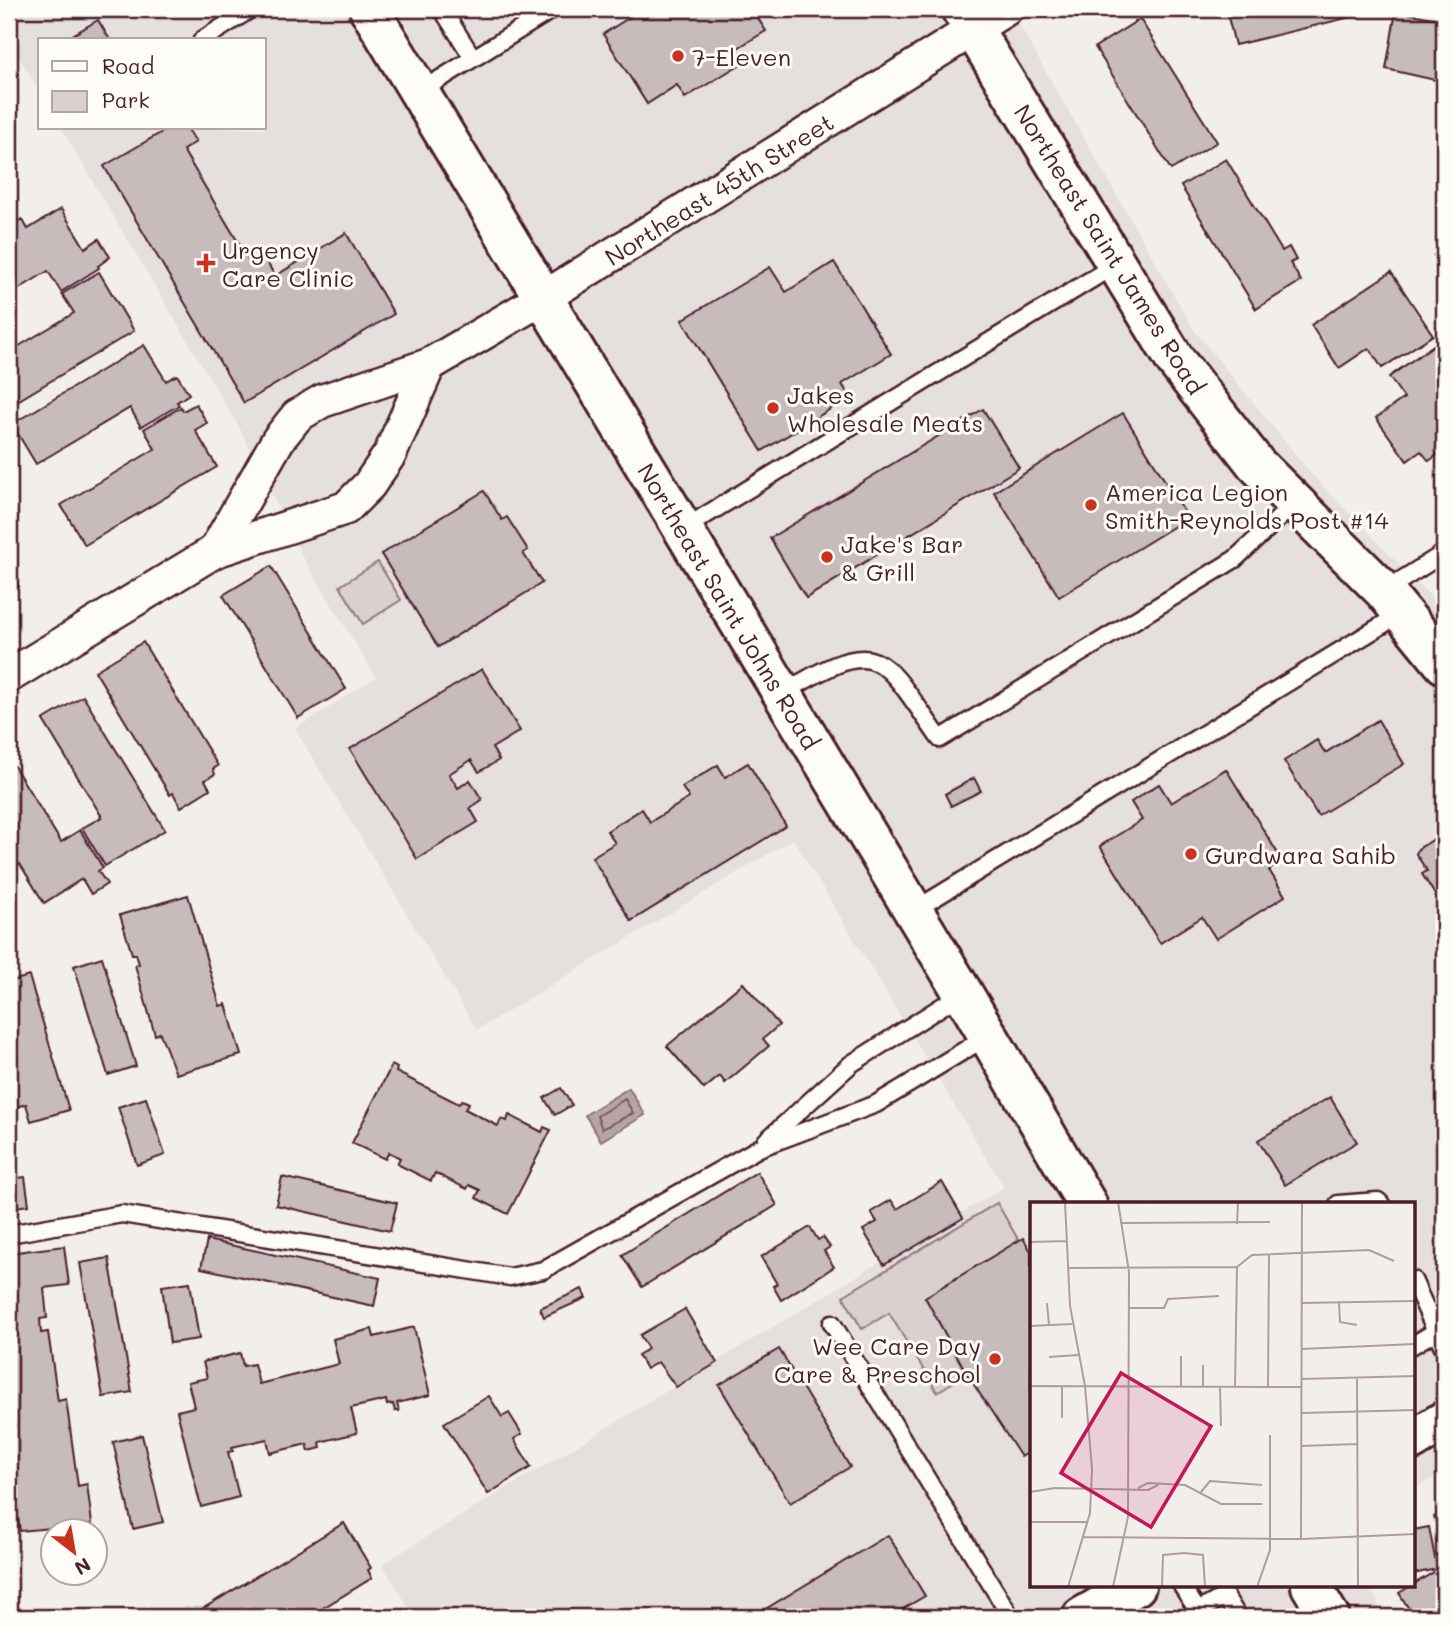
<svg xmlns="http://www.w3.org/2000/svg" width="1453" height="1626" viewBox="0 0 1453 1626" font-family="Mali,sans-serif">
	<rect width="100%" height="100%" fill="#f2efeb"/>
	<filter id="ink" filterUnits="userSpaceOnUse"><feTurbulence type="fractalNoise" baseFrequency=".0143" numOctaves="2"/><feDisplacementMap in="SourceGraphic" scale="14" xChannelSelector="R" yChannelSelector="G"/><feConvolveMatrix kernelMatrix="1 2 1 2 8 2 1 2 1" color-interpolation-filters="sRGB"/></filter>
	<g filter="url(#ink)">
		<path fill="#e5dfdd" d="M 9,9 L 1010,9 L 1194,330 L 1314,477 L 1444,610 L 1444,1471 L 1413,1490 L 1413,1204 L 1031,1204 L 1031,1586 L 1370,1586 L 1384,1617 L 415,1617 L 382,1564 L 1004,1187 L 793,839 L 477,1030 L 295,729 L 376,677 L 303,558 L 240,429 L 61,128 L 264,128 L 264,40 L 40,40 L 40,93 L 9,40 Z"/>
		<g fill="#d9d0cf" stroke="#92787d" stroke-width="2">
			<path d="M 378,562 L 401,600 L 363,624 L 340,586 Z"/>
			<path d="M 997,1203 L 1019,1241 L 949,1344 L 967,1374 L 937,1392 L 889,1313 L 862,1329 L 843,1296 Z"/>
		</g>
		<path fill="#b7a5a6" stroke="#8b6f75" stroke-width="2" d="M 629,1088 L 645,1115 L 601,1141 L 585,1115 Z"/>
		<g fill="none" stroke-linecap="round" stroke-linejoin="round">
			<path stroke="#76555c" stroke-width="2" d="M 625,1099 L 633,1113 L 602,1129 L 597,1116 Z"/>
		</g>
		<g fill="#c8bbbb" stroke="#4a1f2b" stroke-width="2">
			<path d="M 624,9 L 752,9 L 766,31 L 736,49 L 744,62 L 685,98 L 677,85 L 647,104 L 603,34 L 630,17 Z"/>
			<path d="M 1226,9 L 1362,9 L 1363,14 L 1235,45 Z"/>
			<path d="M 1396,11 L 1444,20 L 1444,82 L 1386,69 Z"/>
			<path d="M 1140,19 L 1217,142 L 1171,170 L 1095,47 Z"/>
			<path d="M 98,20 L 110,40 L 64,40 Z"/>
			<path d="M 169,128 L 187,128 L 196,142 L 183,150 L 253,267 L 265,259 L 275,276 L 346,233 L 394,314 L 244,403 L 104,166 Z"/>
			<path d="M 1226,159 L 1282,251 L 1289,247 L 1296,260 L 1290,263 L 1301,281 L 1256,309 L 1181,186 Z"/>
			<path d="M 61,209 L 85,248 L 99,239 L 110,257 L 98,266 L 99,268 L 61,292 L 48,271 L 9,295 L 9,227 L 22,219 L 28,229 Z"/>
			<path d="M 1444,248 L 1444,269 L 1434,255 Z"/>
			<path d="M 834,262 L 891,354 L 842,384 L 850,397 L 762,451 L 682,320 L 770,267 L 786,292 Z"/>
			<path d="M 99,272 L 134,331 L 9,406 L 9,352 L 74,313 L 62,294 Z"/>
			<path d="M 1391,272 L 1433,335 L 1382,368 L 1369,348 L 1339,368 L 1311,325 Z"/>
			<path d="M 1438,342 L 1444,350 L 1444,450 L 1429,461 L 1421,451 L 1407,461 L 1376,418 L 1404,398 L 1389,377 Z"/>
			<path d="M 144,345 L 166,381 L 177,375 L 189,394 L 177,402 L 179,405 L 141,427 L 130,408 L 36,464 L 12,424 Z"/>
			<path d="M 196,404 L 207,423 L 195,430 L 217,467 L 85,545 L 61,505 L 155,449 L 144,429 L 181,407 L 183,411 Z"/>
			<path d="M 983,409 L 1019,468 L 806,598 L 770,538 Z"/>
			<path d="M 1123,413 L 1188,518 L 1059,597 L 994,492 Z"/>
			<path d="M 484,491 L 502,520 L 507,517 L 528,550 L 523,553 L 542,583 L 438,647 L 381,554 Z"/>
			<path d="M 271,566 L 346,689 L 298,718 L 223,595 Z"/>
			<path d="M 9,569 L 19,587 L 9,593 Z"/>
			<path d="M 143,642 L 218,766 L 213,769 L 215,774 L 205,780 L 210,789 L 181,807 L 173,793 L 170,795 L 95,671 Z"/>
			<path d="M 482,669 L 520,731 L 492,748 L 499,760 L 479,772 L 471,760 L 449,774 L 458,788 L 470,780 L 482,800 L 470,808 L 478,822 L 417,859 L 350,749 Z"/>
			<path d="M 83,696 L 165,830 L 105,866 L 82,828 L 102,817 L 43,720 Z"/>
			<path d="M 1378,720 L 1404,764 L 1318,816 L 1284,761 L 1317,740 L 1325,753 Z"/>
			<path d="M 9,758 L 61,842 L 80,830 L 103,868 L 98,871 L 107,884 L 91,894 L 82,879 L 44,903 L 20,864 L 9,871 Z"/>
			<path d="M 748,763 L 786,826 L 631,921 L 592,857 L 615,843 L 607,831 L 642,809 L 650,822 L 689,798 L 682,787 L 718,765 L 725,777 Z"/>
			<path d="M 1226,769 L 1283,862 L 1269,870 L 1285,896 L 1216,939 L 1202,917 L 1160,943 L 1100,846 L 1142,820 L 1131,802 L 1159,784 L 1171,803 Z"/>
			<path d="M 974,778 L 981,791 L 951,806 L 945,794 Z"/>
			<path d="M 1444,833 L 1444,909 L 1422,874 L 1427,871 L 1416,854 L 1418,849 Z"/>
			<path d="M 188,895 L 220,1006 L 226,1004 L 241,1055 L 176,1074 L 160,1033 L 155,1035 L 135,965 L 139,964 L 136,954 L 132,954 L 120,915 Z"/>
			<path d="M 102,957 L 136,1066 L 108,1075 L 74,966 Z"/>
			<path d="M 29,976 L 69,1110 L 31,1121 L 26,1104 L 9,1109 L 9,982 Z"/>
			<path d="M 743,983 L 779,1025 L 763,1039 L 769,1046 L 725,1083 L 720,1076 L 704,1089 L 667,1046 Z"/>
			<path d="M 392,1065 L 397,1068 L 396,1072 L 459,1104 L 462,1100 L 469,1103 L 465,1109 L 498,1126 L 501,1119 L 507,1121 L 509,1115 L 542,1132 L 544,1127 L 551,1130 L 508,1214 L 476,1198 L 480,1190 L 469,1185 L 467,1189 L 435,1173 L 431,1181 L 397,1164 L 400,1158 L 389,1152 L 385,1159 L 352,1143 Z"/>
			<path d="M 561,1088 L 572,1105 L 555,1115 L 544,1098 Z"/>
			<path d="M 1330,1097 L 1357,1142 L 1285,1185 L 1258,1140 Z"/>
			<path d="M 146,1098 L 165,1155 L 137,1165 L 118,1107 Z"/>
			<path d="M 757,1172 L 777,1205 L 642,1287 L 622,1255 Z"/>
			<path d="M 25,1177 L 29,1205 L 9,1208 L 9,1179 Z"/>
			<path d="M 282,1177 L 397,1203 L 390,1231 L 276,1205 Z"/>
			<path d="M 942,1182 L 963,1218 L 884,1265 L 863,1230 L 877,1222 L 871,1212 L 891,1200 L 897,1209 Z"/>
			<path d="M 810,1227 L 818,1240 L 823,1237 L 830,1247 L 824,1251 L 834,1267 L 781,1300 L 773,1286 L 777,1284 L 761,1257 Z"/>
			<path d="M 1023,1238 L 1031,1251 L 1031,1451 L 1021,1457 L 967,1374 L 925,1297 Z"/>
			<path d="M 207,1240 L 380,1278 L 374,1306 L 201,1268 Z"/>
			<path d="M 64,1246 L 69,1285 L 44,1288 L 47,1318 L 40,1319 L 41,1333 L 48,1332 L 58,1401 L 66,1399 L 78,1486 L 87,1484 L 92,1524 L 20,1531 L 14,1493 L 9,1494 L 9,1253 Z"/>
			<path d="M 109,1258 L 132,1392 L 103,1397 L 80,1263 Z"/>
			<path d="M 190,1282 L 199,1339 L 170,1343 L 162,1286 Z"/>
			<path d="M 582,1289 L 586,1298 L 544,1317 L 540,1308 Z"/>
			<path d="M 685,1309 L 717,1363 L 676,1387 L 658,1362 L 646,1369 L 638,1355 L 648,1349 L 640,1335 Z"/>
			<path d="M 414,1327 L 430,1395 L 397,1403 L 399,1411 L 395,1411 L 393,1404 L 387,1405 L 386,1400 L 351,1408 L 357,1433 L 320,1442 L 321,1448 L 309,1451 L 307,1444 L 270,1453 L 267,1439 L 232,1447 L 233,1451 L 228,1452 L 239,1497 L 201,1507 L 177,1411 L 194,1407 L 188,1382 L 207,1378 L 203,1362 L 240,1353 L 243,1366 L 254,1364 L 259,1384 L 339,1364 L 333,1339 L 372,1329 L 374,1337 Z"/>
			<path d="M 779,1349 L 850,1467 L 790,1503 L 719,1385 Z"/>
			<path d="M 489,1396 L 502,1417 L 509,1413 L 522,1434 L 514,1439 L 531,1467 L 488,1494 L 444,1423 Z"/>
			<path d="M 142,1435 L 163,1522 L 133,1529 L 113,1442 Z"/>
			<path d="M 1444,1511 L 1444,1536 L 1434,1517 Z"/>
			<path d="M 344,1523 L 371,1568 L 368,1570 L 372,1578 L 308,1617 L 189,1617 Z"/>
			<path d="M 1429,1527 L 1437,1569 L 1413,1574 L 1413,1530 Z"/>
			<path d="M 888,1535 L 925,1596 L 889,1617 L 752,1617 Z"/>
			<path d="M 1444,1566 L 1444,1617 L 1414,1617 L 1399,1593 Z"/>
		</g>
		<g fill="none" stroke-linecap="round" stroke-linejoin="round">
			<defs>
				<g id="lane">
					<path d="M 442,9 L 473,58"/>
					<path d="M 202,40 L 251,9"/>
					<path d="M 419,92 L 553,9"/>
					<path d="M 683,529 L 1115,265"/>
					<path d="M 1384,591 L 1444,553"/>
					<path d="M 782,694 C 881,633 880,654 940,739 L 1235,559 L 1294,504"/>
					<path d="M 913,911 L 1402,613"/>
					<path d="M 766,1141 L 851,1064 L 963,993"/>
					<path d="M 1338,1204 L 1378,1201 L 1381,1204"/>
					<path d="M 9,1234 L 122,1214 L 510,1277 L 543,1270 L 759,1148 L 876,1104 L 988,1036"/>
					<path d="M 1413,1280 L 1444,1349"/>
					<path d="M 832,1323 L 1011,1617"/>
					<path d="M 1413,1345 L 1436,1331"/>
					<path d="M 1182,1586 L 1198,1611 L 1187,1617"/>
					<path d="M 1198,1611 L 1225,1596 L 1238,1617"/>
				</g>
				<g id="street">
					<path d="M 215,551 L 278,440 L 297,416 L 322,401 L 429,365 L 543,298 L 1006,9"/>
					<path d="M 9,676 L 215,551 L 346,508 L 369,485 L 390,454 L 429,365"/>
				</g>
				<g id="secondary">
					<path d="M 369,9 L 963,993 L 1087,1204"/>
					<path d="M 961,9 L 1175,360 L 1256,464 L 1384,591 L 1444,664"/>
					<path d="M 1413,1440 L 1444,1421"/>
					<path d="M 1311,1586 L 1330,1617"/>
					<path d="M 1082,1617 L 1136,1586"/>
				</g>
			</defs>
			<use href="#lane" stroke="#4a1f2b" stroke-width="21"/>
			<use href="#street" stroke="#4a1f2b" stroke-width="37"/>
			<use href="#secondary" stroke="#4a1f2b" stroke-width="44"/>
			<use href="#lane" stroke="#fdfcf7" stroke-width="16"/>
			<use href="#street" stroke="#fdfcf7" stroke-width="32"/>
			<use href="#secondary" stroke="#fdfcf7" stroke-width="38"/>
		</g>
	</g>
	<g fill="#c8321e" stroke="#fdfcf7" stroke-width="2.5">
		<circle cx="678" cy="56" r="7"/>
		<path d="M202.5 252.5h7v7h7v7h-7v7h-7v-7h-7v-7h7z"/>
		<circle cx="773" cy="408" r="7"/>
		<circle cx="1091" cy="505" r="7"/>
		<circle cx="827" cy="557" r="7"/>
		<circle cx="1191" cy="854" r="7"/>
		<circle cx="995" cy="1359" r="7"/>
	</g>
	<g text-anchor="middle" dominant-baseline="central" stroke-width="6" stroke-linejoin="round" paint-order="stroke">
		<g font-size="24" fill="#4a1f2b" stroke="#fdfcf7" text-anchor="start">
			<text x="692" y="56">7-Eleven</text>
			<text x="222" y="249">Urgency<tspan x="222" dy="28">Care Clinic</tspan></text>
			<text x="787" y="394">Jakes<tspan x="787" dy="28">Wholesale Meats</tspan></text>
			<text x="1105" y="491">America Legion<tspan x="1105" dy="28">Smith-Reynolds Post #14</tspan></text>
			<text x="841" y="543">Jake's Bar<tspan x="841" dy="28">&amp; Grill</tspan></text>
			<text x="1205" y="854">Gurdwara Sahib</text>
			<text x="981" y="1345" text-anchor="end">Wee Care Day<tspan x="981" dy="28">Care &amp; Preschool</tspan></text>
		</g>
		<g font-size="24" fill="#4a1f2b" stroke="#fdfcf7">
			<text transform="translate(719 189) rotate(-32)">Northeast 45th Street</text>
			<text transform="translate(1110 249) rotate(58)">Northeast Saint James Road</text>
			<text transform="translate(729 606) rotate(59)">Northeast Saint Johns Road</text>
		</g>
	</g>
	<g transform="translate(1030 1202)">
		<rect width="385" height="385" fill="#f2efeb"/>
		<path fill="none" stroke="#af9c9e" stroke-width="2" d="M 35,0 L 40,104 L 55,184 L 62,267 L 60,311 L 38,385M 92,21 L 240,20M 207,22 L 208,0M 0,40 L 36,39M 38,66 L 207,65 L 222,53 L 339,48 L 364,59M 17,101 L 19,123M 272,101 L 385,99M 309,101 L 310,120 L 327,123M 98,106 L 134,106 L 138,97 L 189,94M 0,124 L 42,122M 271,147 L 385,142M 151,154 L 151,185M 19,155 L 48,153M 327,175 L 328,385M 271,177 L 385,174M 0,184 L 271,185M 173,185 L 173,163M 190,185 L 191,224M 205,185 L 207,65M 238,185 L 239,52M 272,211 L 385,208M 32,216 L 32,184M 0,240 L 0,184M 272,244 L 327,242M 108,286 L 118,281 L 155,283 L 191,302 L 232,302M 0,290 L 25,286 L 118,288 L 128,283M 171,290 L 180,279 L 232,283M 0,320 L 57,320M 53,335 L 271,337 L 385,332M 271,337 L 272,0M 83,385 L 98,315 L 99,70 L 88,0M 132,385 L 133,353 L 154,351 L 173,353 L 175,385M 227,385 L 240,348 L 240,233"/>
		<path fill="#c2185b" fill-opacity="0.15" stroke="#c2185b" stroke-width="3.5" d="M 91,171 L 181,224 L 121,325 L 31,271 Z"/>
		<rect width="385" height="385" fill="none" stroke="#4a1f2b" stroke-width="3.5"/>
	</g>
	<rect width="1453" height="1626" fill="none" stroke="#fdfcf7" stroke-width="35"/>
	<rect x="18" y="18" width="1418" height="1591" fill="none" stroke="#4a1f2b" stroke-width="2.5" filter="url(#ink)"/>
	<rect x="38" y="38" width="228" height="91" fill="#fdfcf7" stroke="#b5a4a5" stroke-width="2"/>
	<rect x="52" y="61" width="35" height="10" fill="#fdfcf7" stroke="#b5a4a5" stroke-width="2"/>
	<text x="102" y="74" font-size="21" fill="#4a1f2b">Road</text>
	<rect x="52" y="91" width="35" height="21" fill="#d9d0cf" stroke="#b5a4a5" stroke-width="2"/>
	<text x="102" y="108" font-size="21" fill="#4a1f2b">Park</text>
	<g transform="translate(74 1552) rotate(149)"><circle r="33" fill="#fdfcf7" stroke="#b5a4a5" stroke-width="2"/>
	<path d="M0-5L12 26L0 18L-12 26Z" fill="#c8321e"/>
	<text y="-10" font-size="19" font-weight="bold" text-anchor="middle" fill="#4a1f2b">N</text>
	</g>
</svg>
